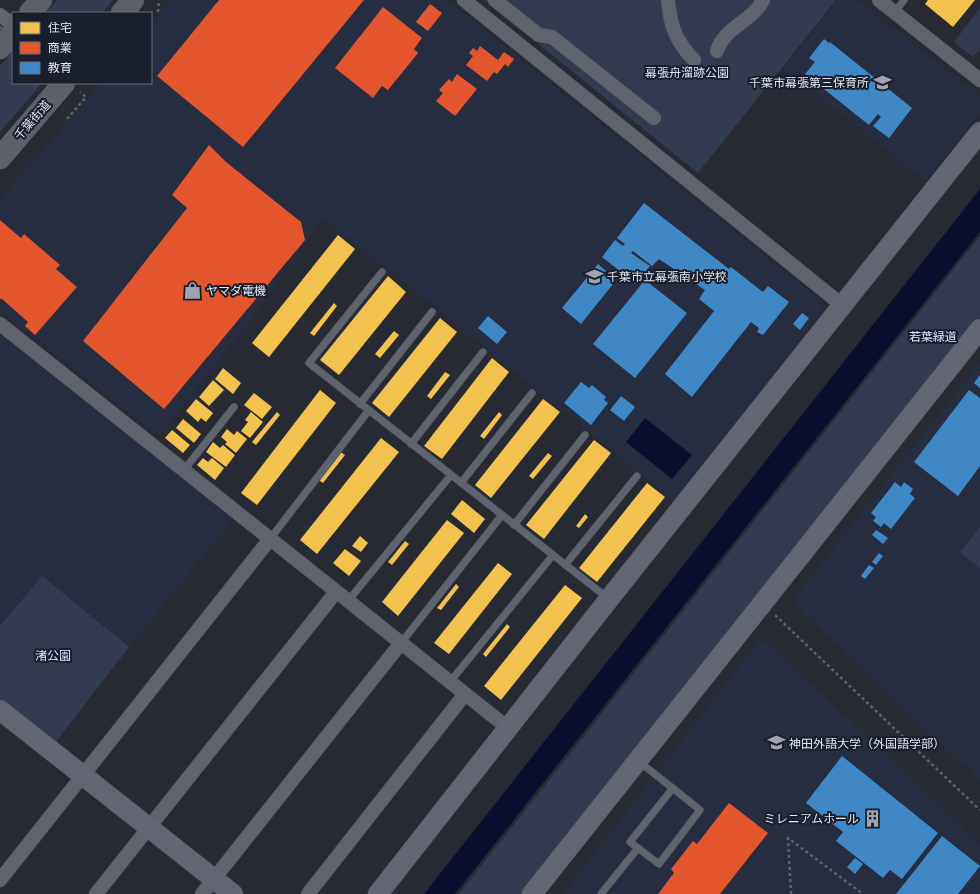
<svg xmlns="http://www.w3.org/2000/svg" width="980" height="894" viewBox="0 0 980 894" font-family="'IBM Plex Sans','Noto Sans JP',sans-serif">
	<rect width="100%" height="100%" fill="#272a32"/>
	<g fill="#262d41">
		<path d="M 172,0 L 447,0 L 821,301 L 822,313 L 674,501 L 366,251 L 322,218 L 241,334 L 223,354 L 160,437 L 0,309 L 0,200 L 101,83 L 151,83 L 151,24 Z"/>
		<path d="M 838,0 L 857,0 L 980,96 L 980,113 L 926,181 L 784,68 Z"/>
		<path d="M 0,334 L 233,519 L 129,647 L 42,576 L 0,626 Z"/>
		<path d="M 980,363 L 980,780 L 795,605 L 795,597 Z"/>
		<path d="M 758,642 L 767,642 L 980,844 L 980,894 L 563,894 Z"/>
	</g>
	<g fill="#333b50">
		<path d="M 57,0 L 113,0 L 102,13 L 46,13 Z"/>
		<path d="M 484,0 L 836,0 L 698,173 Z"/>
		<path d="M 980,8 L 980,49 L 973,57 L 954,42 Z"/>
		<path d="M 13,51 L 13,83 L 42,83 L 0,132 L 0,66 Z"/>
		<path d="M 980,236 L 980,317 L 974,325 L 522,894 L 459,894 Z"/>
		<path d="M 980,527 L 980,568 L 960,552 Z"/>
		<path d="M 42,576 L 129,647 L 55,743 L 0,699 L 0,626 Z"/>
	</g>
	<g fill="#090f2d">
		<path d="M 980,189 L 980,232 L 455,894 L 424,894 Z"/>
		<path d="M 645,418 L 692,455 L 672,479 L 626,442 Z"/>
	</g>
	<g fill="#f2c14e">
		<path d="M 928,0 L 975,0 L 953,27 L 925,4 Z"/>
		<path d="M 338,235 L 355,249 L 269,357 L 252,343 Z"/>
		<path d="M 388,276 L 406,292 L 339,375 L 320,360 Z"/>
		<path d="M 334,303 L 337,306 L 314,336 L 310,333 Z"/>
		<path d="M 440,318 L 457,332 L 389,417 L 372,403 Z"/>
		<path d="M 394,331 L 399,335 L 380,358 L 375,354 Z"/>
		<path d="M 492,358 L 509,372 L 442,459 L 424,446 Z"/>
		<path d="M 223,368 L 241,383 L 233,394 L 215,379 Z"/>
		<path d="M 445,372 L 450,375 L 431,399 L 427,396 Z"/>
		<path d="M 213,380 L 224,390 L 209,406 L 199,397 Z"/>
		<path d="M 320,390 L 336,403 L 257,505 L 241,493 Z"/>
		<path d="M 254,393 L 272,407 L 262,419 L 244,405 Z"/>
		<path d="M 196,399 L 213,413 L 206,422 L 201,418 L 198,422 L 186,411 Z"/>
		<path d="M 543,399 L 560,412 L 491,498 L 475,485 Z"/>
		<path d="M 251,412 L 263,422 L 250,438 L 241,431 L 248,422 L 245,420 Z"/>
		<path d="M 277,412 L 280,415 L 256,445 L 252,442 Z"/>
		<path d="M 499,412 L 502,415 L 484,439 L 480,436 Z"/>
		<path d="M 183,419 L 201,434 L 194,443 L 176,428 Z"/>
		<path d="M 227,429 L 234,435 L 237,431 L 247,439 L 236,453 L 225,444 L 227,442 L 221,437 Z"/>
		<path d="M 172,430 L 190,445 L 183,453 L 165,438 Z"/>
		<path d="M 381,438 L 399,452 L 317,554 L 300,540 Z"/>
		<path d="M 594,440 L 611,453 L 544,539 L 526,525 Z"/>
		<path d="M 213,442 L 220,448 L 223,445 L 235,455 L 226,467 L 206,452 Z"/>
		<path d="M 339,451 L 345,455 L 323,483 L 317,479 Z"/>
		<path d="M 548,453 L 552,456 L 533,479 L 529,476 Z"/>
		<path d="M 203,458 L 208,462 L 212,458 L 224,468 L 215,480 L 197,465 Z"/>
		<path d="M 647,483 L 665,497 L 597,582 L 579,568 Z"/>
		<path d="M 462,500 L 485,519 L 474,533 L 451,514 Z"/>
		<path d="M 585,514 L 588,517 L 579,528 L 576,526 Z"/>
		<path d="M 447,520 L 464,533 L 398,616 L 382,602 Z"/>
		<path d="M 360,536 L 368,543 L 361,552 L 352,546 Z"/>
		<path d="M 405,541 L 409,544 L 392,565 L 388,562 Z"/>
		<path d="M 345,549 L 361,561 L 349,576 L 333,563 Z"/>
		<path d="M 498,563 L 512,574 L 449,654 L 434,643 Z"/>
		<path d="M 456,584 L 459,587 L 441,610 L 437,608 Z"/>
		<path d="M 565,585 L 582,598 L 501,700 L 484,686 Z"/>
		<path d="M 507,624 L 510,627 L 486,657 L 483,654 Z"/>
	</g>
	<g fill="#e4572e">
		<path d="M 219,0 L 364,0 L 243,147 L 157,76 Z"/>
		<path d="M 430,4 L 442,13 L 428,31 L 416,22 Z"/>
		<path d="M 383,7 L 422,38 L 414,49 L 418,53 L 388,90 L 382,86 L 373,98 L 335,68 Z"/>
		<path d="M 480,46 L 498,60 L 504,52 L 514,59 L 508,67 L 505,64 L 497,74 L 494,72 L 487,81 L 466,65 L 473,56 L 469,53 L 473,48 L 477,51 Z"/>
		<path d="M 457,74 L 477,89 L 455,116 L 436,101 L 443,93 L 439,90 L 449,79 L 452,82 Z"/>
		<path d="M 209,145 L 226,162 L 301,222 L 305,240 L 164,409 L 83,341 L 187,208 L 172,195 Z"/>
		<path d="M 0,220 L 21,238 L 24,234 L 60,265 L 56,269 L 77,287 L 35,335 L 25,326 L 28,322 L 1,298 L 0,300 Z"/>
		<path d="M 729,803 L 768,833 L 720,894 L 658,894 L 674,873 L 671,869 L 693,841 L 697,844 Z"/>
	</g>
	<g fill="#3f88c5">
		<path d="M 824,39 L 829,43 L 830,42 L 912,108 L 889,138 L 873,126 L 881,117 L 878,114 L 869,125 L 805,74 L 815,62 L 809,58 Z"/>
		<path d="M 644,203 L 729,269 L 731,267 L 763,292 L 768,286 L 789,302 L 763,335 L 757,332 L 759,328 L 751,322 L 692,397 L 665,374 L 714,311 L 699,299 L 705,290 L 659,259 L 652,266 L 633,251 L 631,253 L 650,266 L 636,284 L 602,257 L 615,240 L 623,246 L 625,244 L 617,238 Z"/>
		<path d="M 598,264 L 606,271 L 604,274 L 613,284 L 581,324 L 562,308 Z"/>
		<path d="M 645,280 L 687,313 L 635,378 L 593,344 Z"/>
		<path d="M 802,313 L 809,318 L 800,330 L 793,324 Z"/>
		<path d="M 488,316 L 507,332 L 497,344 L 478,328 Z"/>
		<path d="M 980,375 L 980,388 L 974,383 Z"/>
		<path d="M 581,382 L 589,388 L 592,385 L 606,397 L 604,400 L 608,403 L 591,425 L 564,403 Z"/>
		<path d="M 969,390 L 980,398 L 980,466 L 958,496 L 914,462 Z"/>
		<path d="M 621,396 L 635,407 L 624,421 L 610,410 Z"/>
		<path d="M 895,482 L 901,487 L 904,482 L 913,489 L 910,494 L 915,498 L 891,529 L 884,523 L 881,527 L 873,521 L 876,517 L 871,513 Z"/>
		<path d="M 876,530 L 888,538 L 883,544 L 872,535 Z"/>
		<path d="M 879,553 L 883,556 L 876,565 L 872,562 Z"/>
		<path d="M 869,565 L 874,568 L 865,579 L 861,576 Z"/>
		<path d="M 842,756 L 938,833 L 902,879 L 890,870 L 883,878 L 836,841 L 843,832 L 806,803 Z"/>
		<path d="M 942,836 L 980,866 L 958,894 L 896,894 Z"/>
		<path d="M 855,858 L 863,864 L 855,874 L 847,867 Z"/>
	</g>
	<g fill="none" stroke-linecap="round" stroke-linejoin="round">
		<defs>
			<g id="lane">
				<path d="M 895,12 L 904,0"/>
				<path d="M 382,272 L 309,363 L 609,599"/>
				<path d="M 360,404 L 432,312"/>
				<path d="M 411,444 L 483,352"/>
				<path d="M 184,470 L 234,407"/>
				<path d="M 461,483 L 532,393"/>
				<path d="M 514,525 L 585,435"/>
				<path d="M 270,539 L 369,410"/>
				<path d="M 565,565 L 637,476"/>
				<path d="M 348,601 L 451,475"/>
				<path d="M 401,643 L 502,515"/>
				<path d="M 450,682 L 553,555"/>
				<path d="M 638,761 C 659,777 680,794 700,810 L 659,864 L 630,842 L 673,788"/>
				<path d="M 601,894 L 638,848"/>
			</g>
			<g id="street">
				<path d="M 464,0 L 842,305"/>
				<path d="M 495,0 L 539,35 L 552,37 L 654,118"/>
				<path d="M 668,0 C 670,25 676,42 694,60"/>
				<path d="M 879,0 L 980,80"/>
				<path d="M 0,15 L 13,25"/>
				<path d="M 717,51 C 724,27 753,21 763,0"/>
				<path d="M 0,324 L 508,728"/>
				<path d="M 0,880 L 270,539"/>
				<path d="M 96,894 L 336,592"/>
				<path d="M 202,894 L 401,643"/>
				<path d="M 308,894 L 465,694"/>
			</g>
			<g id="secondary">
				<path d="M 0,710 L 233,894"/>
				<path d="M 378,894 L 609,599 L 980,132"/>
				<path d="M 532,894 L 980,329"/>
			</g>
			<g id="highway">
				<path d="M 30,13 L 41,0"/>
				<path d="M 122,13 L 133,0"/>
				<path d="M 0,48 L 13,33"/>
				<path d="M 0,158 L 64,83"/>
			</g>
		</defs>
		<use href="#lane" stroke="#42454c" stroke-width="8"/>
		<use href="#street" stroke="#42454c" stroke-width="15"/>
		<use href="#secondary" stroke="#42454c" stroke-width="21"/>
		<use href="#highway" stroke="#42454c" stroke-width="23"/>
		<g stroke="#5e6169" stroke-width="2.5" stroke-dasharray="3 3" stroke-linecap="butt">
			<path d="M 158,12 L 159,0"/>
			<path d="M 67,119 L 86,97 L 80,92"/>
			<path d="M 775,615 L 980,810"/>
			<path d="M 791,894 L 788,838 L 863,894"/>
		</g>
		<use href="#lane" stroke="#5f636e" stroke-width="7"/>
		<use href="#street" stroke="#5f636e" stroke-width="14"/>
		<use href="#secondary" stroke="#626673" stroke-width="20"/>
		<use href="#highway" stroke="#5d6069" stroke-width="22"/>
		<path stroke="#5e6169" stroke-width="2.5" stroke-dasharray="3 3" stroke-linecap="butt" d="M 0,27 L 13,38"/>
	</g>
	<defs>
		<symbol id="school-bare" viewBox="-9 -9 18 18"><path d="M0-5L7-2L0 1L-7-2ZM-4 1L0 2.5L4 1V4Q0 6-4 4Z" fill="#a1a4ae" stroke="#191e2d" stroke-width="2.5" paint-order="stroke"/></symbol>
		<symbol id="shop-bare" viewBox="-9 -9 18 18"><path d="M-5-2.5h2.3a2.7 3.5 0 0 1 5.4 0H5L5.5 6h-11ZM-1.5-2.5h3a1.5 2.3 0 0 0-3 0Z" fill="#a1a4ae" stroke="#191e2d" stroke-width="2.5" paint-order="stroke"/></symbol>
		<symbol id="university-bare" viewBox="-9 -9 18 18"><path d="M0-5L7-2L0 1L-7-2ZM-4 1L0 2.5L4 1V4Q0 6-4 4Z" fill="#a1a4ae" stroke="#191e2d" stroke-width="2.5" paint-order="stroke"/></symbol>
		<symbol id="building-bare" viewBox="-9 -9 18 18"><path d="M-4-6H4V6H1V3H-1V6H-4ZM-2.5-4.3h1.7v1.8h-1.7ZM.8-4.3h1.7v1.8H.8ZM-2.5-1h1.7V.8h-1.7ZM.8-1h1.7V.8H.8Z" fill="#a1a4ae" stroke="#191e2d" stroke-width="2.5" paint-order="stroke"/></symbol>
	</defs>
	<g fill-rule="evenodd">
		<use href="#school-bare" x="870" y="70" width="25" height="25"/>
		<use href="#school-bare" x="582" y="264" width="25" height="25"/>
		<use href="#shop-bare" x="180" y="278" width="25" height="25"/>
		<use href="#university-bare" x="764" y="730" width="25" height="25"/>
		<use href="#building-bare" x="860" y="806" width="25" height="25"/>
	</g>
	<g text-anchor="middle" dominant-baseline="central" stroke-width="4" stroke-linejoin="round" paint-order="stroke">
		<g font-size="12" fill="#dae4ff" stroke="#191e2d">
			<text x="687" y="72">幕張舟溜跡公園</text>
			<text x="933" y="336">若葉緑道</text>
			<text x="53" y="655">渚公園</text>
		</g>
		<g font-size="12" fill="#e2e6f1" stroke="#191e2d" text-anchor="start">
			<text x="869" y="82" text-anchor="end">千葉市幕張第三保育所</text>
			<text x="607" y="276">千葉市立幕張南小学校</text>
			<text x="206" y="290">ヤマダ電機</text>
			<text x="789" y="743">神田外語大学（外国語学部）</text>
			<text x="859" y="818" text-anchor="end">ミレニアムホール</text>
		</g>
		<g font-size="12" fill="#e2e6f1" stroke="#191e2d">
			<text transform="translate(32 120) rotate(-49)">千葉街道</text>
		</g>
	</g>
	<rect x="12" y="12" width="140" height="72" fill="#191e2d" stroke="#696e7b"/>
	<rect x="20" y="22" width="20" height="12" fill="#f2c14e" stroke="#696e7b"/>
	<text x="48" y="32" font-size="12" fill="#e2e6f1">住宅</text>
	<rect x="20" y="42" width="20" height="12" fill="#e4572e" stroke="#696e7b"/>
	<text x="48" y="52" font-size="12" fill="#e2e6f1">商業</text>
	<rect x="20" y="62" width="20" height="12" fill="#3f88c5" stroke="#696e7b"/>
	<text x="48" y="72" font-size="12" fill="#e2e6f1">教育</text>
</svg>
